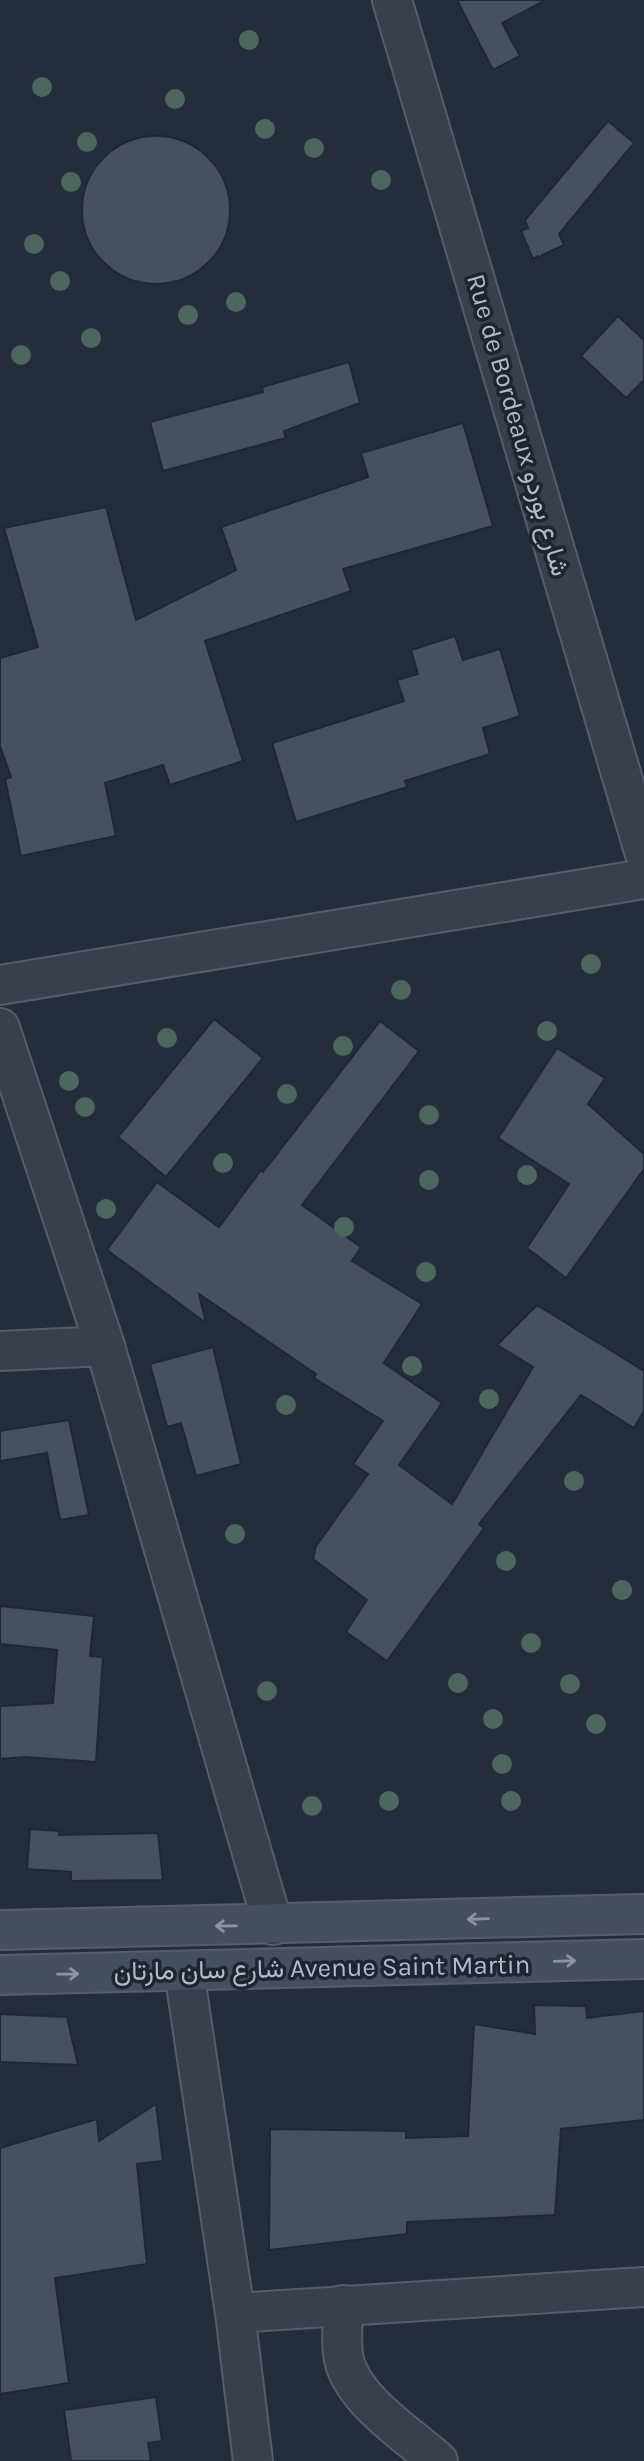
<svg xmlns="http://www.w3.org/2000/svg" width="644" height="2461" viewBox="0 0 644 2461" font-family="Karla,Vazirmatn,sans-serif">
	<rect width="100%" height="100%" fill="#252d3c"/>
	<g fill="#465060" stroke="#202633" stroke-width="2">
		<path d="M 457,0 L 546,0 L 502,23 L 520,56 L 493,70 Z"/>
		<path d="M 608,121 L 634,143 L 559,234 L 564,245 L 542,255 L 539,258 L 538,256 L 533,259 L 521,231 L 528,228 L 525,220 Z"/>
		<circle cx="156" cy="210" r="74"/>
		<path d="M 618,316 L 644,340 L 644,380 L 626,398 L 581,356 Z"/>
		<path d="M 349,362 L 360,403 L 284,431 L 286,438 L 163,471 L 150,422 L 263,392 L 262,387 Z"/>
		<path d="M 463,423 L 493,526 L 343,569 L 351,591 L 205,641 L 243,761 L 170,785 L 163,765 L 105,783 L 116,836 L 21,856 L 5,779 L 11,777 L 0,746 L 0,658 L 38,647 L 4,528 L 106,507 L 136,620 L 236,570 L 221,527 L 368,477 L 361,453 Z"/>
		<path d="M 455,636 L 463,660 L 500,649 L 520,716 L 483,728 L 490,754 L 405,781 L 407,787 L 296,822 L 272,743 L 404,701 L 397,680 L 418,674 L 411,650 Z"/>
		<path d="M 214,1019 L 263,1058 L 166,1177 L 118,1137 Z"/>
		<path d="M 380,1021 L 419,1051 L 302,1205 L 361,1247 L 352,1261 L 422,1304 L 384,1363 L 442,1403 L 399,1465 L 452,1504 L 533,1367 L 497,1345 L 537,1305 L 644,1371 L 644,1411 L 634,1428 L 581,1395 L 479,1524 L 484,1528 L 387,1661 L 346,1632 L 367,1600 L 313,1559 L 316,1546 L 368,1474 L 353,1464 L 383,1421 L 314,1378 L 316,1374 L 199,1294 L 206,1323 L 107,1250 L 157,1182 L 219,1227 L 261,1170 L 263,1172 Z"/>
		<path d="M 557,1048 L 605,1078 L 588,1104 L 644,1154 L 644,1169 L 566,1278 L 527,1248 L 569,1184 L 498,1138 Z"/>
		<path d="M 213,1347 L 241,1464 L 196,1476 L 181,1423 L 167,1427 L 150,1364 Z"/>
		<path d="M 69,1420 L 89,1515 L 60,1520 L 47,1453 L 0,1461 L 0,1431 Z"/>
		<path d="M 0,1606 L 94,1616 L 90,1656 L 103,1657 L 96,1762 L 25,1757 L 0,1759 L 0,1706 L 53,1703 L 57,1650 L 0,1644 Z"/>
		<path d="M 30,1829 L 60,1831 L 59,1835 L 158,1833 L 163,1880 L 71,1881 L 71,1872 L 27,1869 Z"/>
		<path d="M 534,2005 L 586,2006 L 587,2018 L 644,2011 L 644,2120 L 561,2129 L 555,2215 L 407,2222 L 407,2234 L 269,2250 L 270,2129 L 406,2131 L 406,2138 L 468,2136 L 474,2024 L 535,2034 Z"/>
		<path d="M 0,2014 L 67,2017 L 78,2065 L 0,2062 Z"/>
		<path d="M 156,2104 L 163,2161 L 137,2164 L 147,2264 L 55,2278 L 69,2383 L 0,2394 L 0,2148 L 97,2119 L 99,2141 Z"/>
		<path d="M 156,2397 L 162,2441 L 148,2443 L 151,2461 L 71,2461 L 64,2410 Z"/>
	</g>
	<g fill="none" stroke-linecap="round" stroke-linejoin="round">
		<defs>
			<g id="minor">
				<path d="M 0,985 L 644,879"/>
				<path d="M 0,1028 L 105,1346 L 273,1925"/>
				<path d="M 0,1351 L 105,1346"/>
				<path d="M 184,1971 L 235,2313 L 253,2461"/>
				<path d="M 343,2305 C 343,2321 341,2338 343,2354 C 348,2397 407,2434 438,2461"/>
				<path d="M 235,2313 L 644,2287"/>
			</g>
			<path id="tertiary" d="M 392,0 L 644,851"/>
			<g id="secondary">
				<path d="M 0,1930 L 644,1914"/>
				<path d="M 0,1975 L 644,1959"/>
			</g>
		</defs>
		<use href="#minor" stroke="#575d6a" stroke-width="42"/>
		<use href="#tertiary" stroke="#575d6a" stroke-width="42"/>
		<use href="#secondary" stroke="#575d6a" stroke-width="42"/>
		<use href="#minor" stroke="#393f4c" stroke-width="38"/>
		<use href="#tertiary" stroke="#393f4c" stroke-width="38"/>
		<use href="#secondary" stroke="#474e5f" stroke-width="38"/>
	</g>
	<g fill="#4d675e">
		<circle cx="249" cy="40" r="10"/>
		<circle cx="42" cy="87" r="10"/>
		<circle cx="175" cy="99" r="10"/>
		<circle cx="265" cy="129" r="10"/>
		<circle cx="87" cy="142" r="10"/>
		<circle cx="314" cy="148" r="10"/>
		<circle cx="381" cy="180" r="10"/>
		<circle cx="71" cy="182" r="10"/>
		<circle cx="34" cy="244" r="10"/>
		<circle cx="60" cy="281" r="10"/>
		<circle cx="236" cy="302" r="10"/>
		<circle cx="188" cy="315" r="10"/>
		<circle cx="91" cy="338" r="10"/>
		<circle cx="21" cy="355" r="10"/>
		<circle cx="591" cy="964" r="10"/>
		<circle cx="401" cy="990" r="10"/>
		<circle cx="547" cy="1031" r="10"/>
		<circle cx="167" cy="1038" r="10"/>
		<circle cx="343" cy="1046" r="10"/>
		<circle cx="69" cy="1081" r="10"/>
		<circle cx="287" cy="1094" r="10"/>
		<circle cx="85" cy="1107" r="10"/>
		<circle cx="429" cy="1115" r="10"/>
		<circle cx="223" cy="1163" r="10"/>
		<circle cx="527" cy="1175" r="10"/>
		<circle cx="429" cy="1180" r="10"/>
		<circle cx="106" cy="1209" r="10"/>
		<circle cx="344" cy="1227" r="10"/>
		<circle cx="426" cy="1272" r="10"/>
		<circle cx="412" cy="1366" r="10"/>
		<circle cx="489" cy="1399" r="10"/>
		<circle cx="286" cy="1405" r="10"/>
		<circle cx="574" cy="1481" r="10"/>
		<circle cx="235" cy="1534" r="10"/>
		<circle cx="506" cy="1561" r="10"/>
		<circle cx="622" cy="1590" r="10"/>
		<circle cx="531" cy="1643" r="10"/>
		<circle cx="458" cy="1683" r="10"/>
		<circle cx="570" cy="1684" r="10"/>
		<circle cx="267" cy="1691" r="10"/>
		<circle cx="493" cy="1719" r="10"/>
		<circle cx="596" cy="1724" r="10"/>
		<circle cx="502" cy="1764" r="10"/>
		<circle cx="389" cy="1801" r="10"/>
		<circle cx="511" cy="1801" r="10"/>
		<circle cx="312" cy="1806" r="10"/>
	</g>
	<defs><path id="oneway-shaft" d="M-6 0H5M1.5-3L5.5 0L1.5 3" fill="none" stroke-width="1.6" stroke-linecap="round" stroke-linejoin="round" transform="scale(1.75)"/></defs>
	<g stroke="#8e94a3">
		<use href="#oneway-shaft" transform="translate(478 1919) rotate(178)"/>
		<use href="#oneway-shaft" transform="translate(226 1926) rotate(179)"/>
		<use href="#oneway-shaft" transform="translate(565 1961) rotate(-2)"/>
		<use href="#oneway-shaft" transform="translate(68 1974) rotate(-1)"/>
	</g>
	<g text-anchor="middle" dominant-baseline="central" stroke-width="7" stroke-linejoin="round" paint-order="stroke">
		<g font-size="26" fill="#b4bac7" stroke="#1e2431">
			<text transform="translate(518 425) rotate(74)">Rue de Bordeaux شارع بوردو</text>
			<text transform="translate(322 1968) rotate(-1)">شارع سان مارتان Avenue Saint Martin</text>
		</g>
	</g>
</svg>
